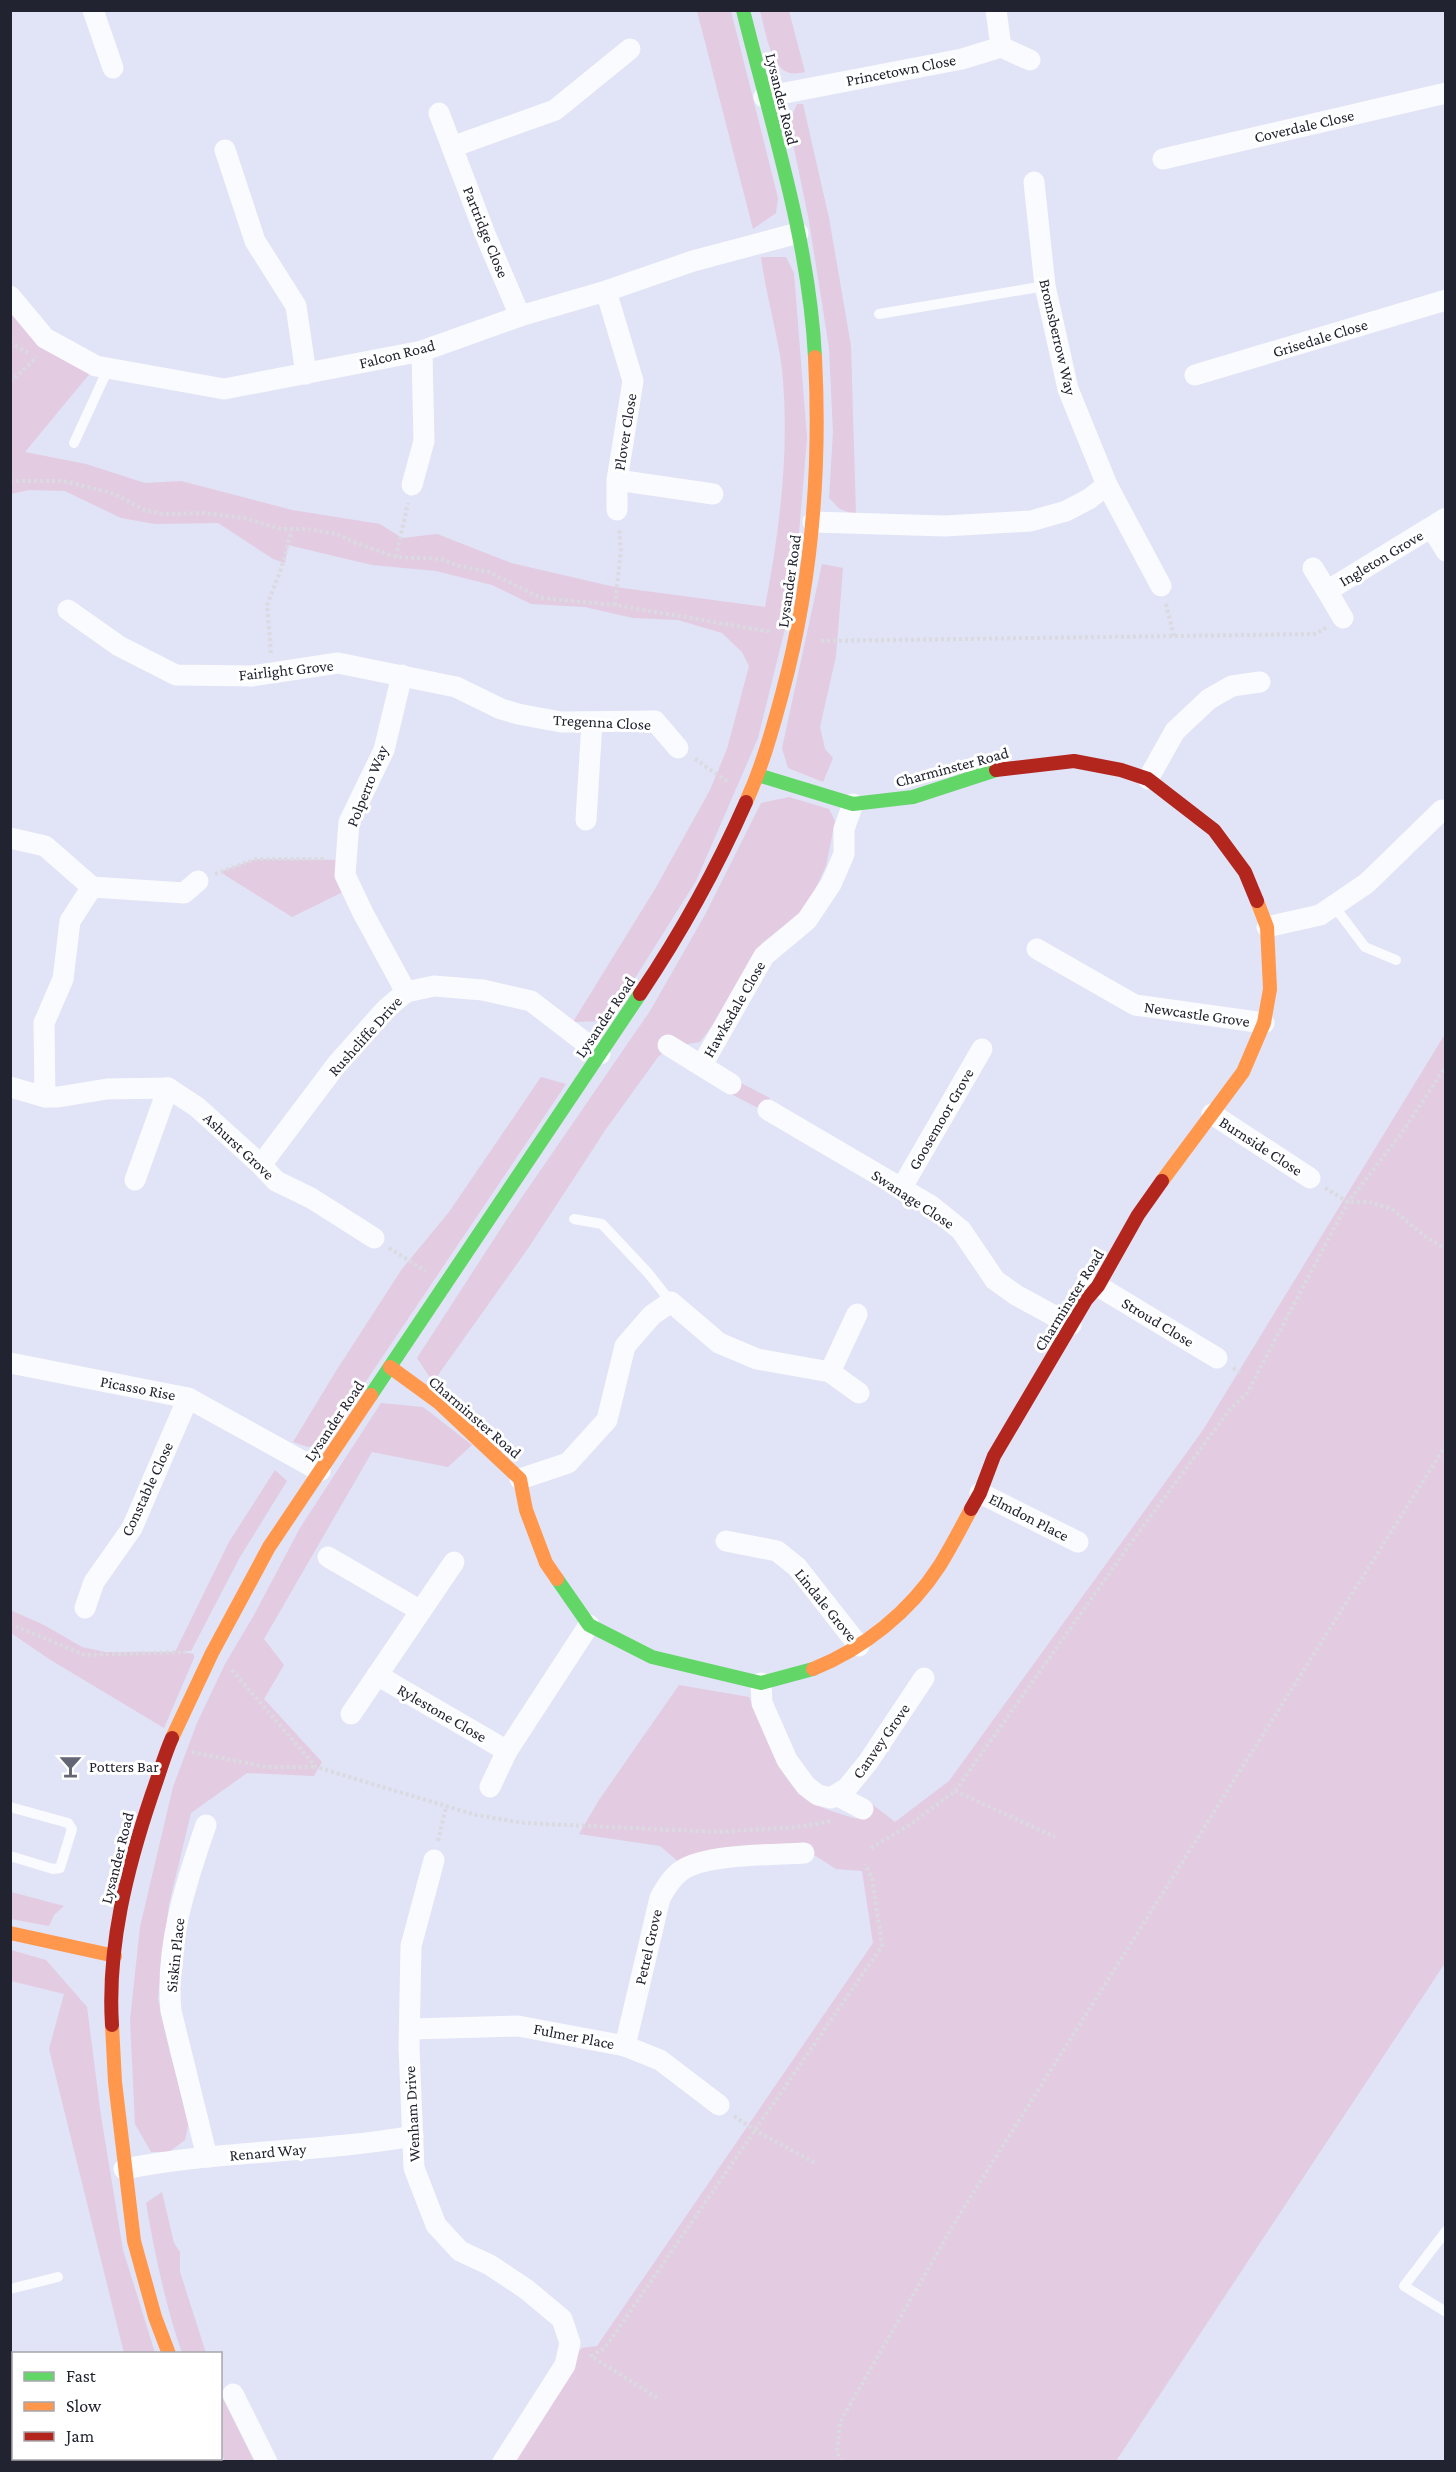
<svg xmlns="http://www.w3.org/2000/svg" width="1456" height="2472" viewBox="0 0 1456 2472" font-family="'Crimson Pro',serif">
	<rect width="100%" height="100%" fill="#e1e3f6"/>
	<g fill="#e3cbe1">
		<path d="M 697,11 L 731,11 L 778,198 L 776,213 L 753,229 Z"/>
		<path d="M 760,11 L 789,11 L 805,72 C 801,73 794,74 790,73 C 770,69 765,28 760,11 Z"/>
		<path d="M 797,104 L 803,104 L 829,218 L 851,346 L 856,515 L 840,509 L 829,498 L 833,432 L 829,348 L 809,221 L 789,124 Z"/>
		<path d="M 761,257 L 786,257 L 794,273 L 807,438 L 794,592 L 758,738 L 696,881 L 608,1021 L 573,1022 L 655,889 L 710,790 L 727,749 L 749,666 L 742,652 L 722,633 L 678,620 L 633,618 L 585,607 L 531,604 L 492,585 L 436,571 L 372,565 L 288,545 L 285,563 L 273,559 L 218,523 L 155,524 L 121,518 L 65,491 L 29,490 L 11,494 L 11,296 L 96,366 L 25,452 L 86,464 L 145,483 L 181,481 L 292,510 L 380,524 L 402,538 L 437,534 L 511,563 L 615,587 L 765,607 C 780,528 790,450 782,369 C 777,331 766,295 761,257 Z"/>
		<path d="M 822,564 L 843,568 L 836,656 L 820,727 L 825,749 L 833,758 L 823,782 L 788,768 L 782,748 Z"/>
		<path d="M 789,797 L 829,809 L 835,821 L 826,866 L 806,909 L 762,943 L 735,995 L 700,1042 L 670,1047 L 658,1057 L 606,1129 L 529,1247 L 433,1382 L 417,1358 L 507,1219 L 650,1011 L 706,913 L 761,803 Z"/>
		<path d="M 256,859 L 346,860 L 351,888 L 292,917 L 220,872 Z"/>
		<path d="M 1445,1034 L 1445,1963 L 1116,2461 L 501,2462 L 565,2365 L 582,2348 L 597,2346 L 873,1943 L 862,1871 L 836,1869 L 811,1853 L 686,1868 L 660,1846 L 579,1834 L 599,1800 L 679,1685 L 749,1697 C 763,1728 774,1767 798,1792 C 813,1807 837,1813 857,1819 L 868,1801 L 895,1822 L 949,1781 L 1203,1430 Z"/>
		<path d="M 541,1077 L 566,1084 L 323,1445 L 308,1447 L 293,1442 L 336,1371 L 402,1269 L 449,1212 Z"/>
		<path d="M 737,1081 L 770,1098 L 764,1111 L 731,1094 Z"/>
		<path d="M 381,1403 L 423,1407 L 472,1445 L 448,1467 L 372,1452 L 264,1639 L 284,1665 L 264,1699 L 322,1762 L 314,1776 L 247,1773 L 191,1813 L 169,1904 L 158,1999 L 170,2053 L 189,2121 L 185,2140 L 169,2152 L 151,2152 L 135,2124 L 130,2020 L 140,1927 L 173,1787 L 197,1723 L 225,1664 L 254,1615 L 300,1528 Z"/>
		<path d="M 275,1470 L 287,1481 L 240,1557 L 191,1651 L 181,1652 L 194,1654 L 194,1658 L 164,1728 L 49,1659 L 11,1633 L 10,1610 L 44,1625 L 82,1647 L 105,1652 L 175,1652 L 229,1542 Z"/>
		<path d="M 11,1892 L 64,1906 L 54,1915 L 49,1926 L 11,1919 Z"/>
		<path d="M 11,1950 L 46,1960 L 87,2007 L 101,2116 L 123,2250 L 155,2353 L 124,2353 L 49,2049 L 64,1994 L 11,1981 Z"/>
		<path d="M 162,2192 L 174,2243 L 180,2252 L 180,2272 L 206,2353 L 182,2353 C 165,2304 155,2254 146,2203 Z"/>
		<path d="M 220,2393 L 254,2461 L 225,2461 L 221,2453 Z"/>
		<path d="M 150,2458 L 198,2459 L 199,2462 L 150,2462 Z"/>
	</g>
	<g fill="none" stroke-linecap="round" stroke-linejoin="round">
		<g stroke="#dadae1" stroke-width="4" stroke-dasharray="3 3" stroke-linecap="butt">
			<path d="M 10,342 L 28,353"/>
			<path d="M 10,382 L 37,357"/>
			<path d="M 10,481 L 64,481 L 115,494 L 144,510 L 164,514 L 206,513 L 244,518 L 281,529 L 307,529 L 337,534 L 356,543 L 396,557 L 441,559 L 459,566 L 489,572 L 541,598 L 615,605 L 772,632"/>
			<path d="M 396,557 L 408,503"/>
			<path d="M 1166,604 L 1174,637"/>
			<path d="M 615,605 L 621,549 L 619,528"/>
			<path d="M 821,641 L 1316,634 L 1327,627"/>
			<path d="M 271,653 L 267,605 L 281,569 L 292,529"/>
			<path d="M 695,759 L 728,782"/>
			<path d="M 215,874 L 256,859 L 325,859"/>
			<path d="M 1325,1188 L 1348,1202 L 1369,1202 L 1392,1209 L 1426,1237 L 1446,1249"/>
			<path d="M 389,1248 L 426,1271"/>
			<path d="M 1233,1368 L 1241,1373"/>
			<path d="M 10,1624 L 85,1655 L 186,1652"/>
			<path d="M 232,1670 L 316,1767 L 476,1815 L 524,1823 L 719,1832 L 798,1827 L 832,1821"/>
			<path d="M 192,1752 L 266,1767 L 315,1767"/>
			<path d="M 955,1791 L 1055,1837"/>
			<path d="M 438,1841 L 446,1807"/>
			<path d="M 871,1848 L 911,1824 L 955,1791 L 1133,1540 L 1231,1408 L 1247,1393 L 1348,1202 L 1401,1134 L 1446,1066"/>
			<path d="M 734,2116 L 756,2131 L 817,2164"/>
			<path d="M 657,2398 L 591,2356 L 605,2348 L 882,1946 L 872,1878 L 865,1864"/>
			<path d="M 841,2462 L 837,2452 L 840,2422 L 958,2217 L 1446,1445"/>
		</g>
		<g stroke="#fafbfe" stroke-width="10">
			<path d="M 879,314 L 1045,286"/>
			<path d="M 74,443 L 108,369"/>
			<path d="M 1334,906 L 1365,947 L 1396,960"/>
			<path d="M 574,1219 L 602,1224 L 648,1273 L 671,1302"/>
			<path d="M 10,1807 L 68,1823 L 72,1829 L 60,1868 L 53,1869 L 10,1856"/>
			<path d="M 1446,2231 L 1404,2286 L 1446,2312"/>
			<path d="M 10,2289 L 58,2277"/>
		</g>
		<g stroke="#fafbfe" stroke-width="21">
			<path d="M 93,10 L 113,68"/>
			<path d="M 1001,47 L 1030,60"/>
			<path d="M 764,97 L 962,59 L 1001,47 L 996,10"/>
			<path d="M 439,113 L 485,234 L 520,316"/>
			<path d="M 452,147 L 555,110 L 630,49"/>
			<path d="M 225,150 L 255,241 L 296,306 L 306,374"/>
			<path d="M 1163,159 L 1446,93"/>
			<path d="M 1034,182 L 1045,286 L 1068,389 L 1107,485 L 1161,586"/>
			<path d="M 606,291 L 633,381 L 617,480 L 713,494"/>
			<path d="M 10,296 L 45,338 L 96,366 L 224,389 L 422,351 L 520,316 L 606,291 L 693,261 L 798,233"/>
			<path d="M 1195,375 L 1446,300"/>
			<path d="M 412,485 L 424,441 L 422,351"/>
			<path d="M 617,510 L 617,480"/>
			<path d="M 813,522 L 945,526 L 1031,521 L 1066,511 L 1089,499 L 1107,485"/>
			<path d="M 1432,528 L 1446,551"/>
			<path d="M 1313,568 L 1327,591"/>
			<path d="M 68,610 L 119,646 L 176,675 L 252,676 L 338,663 L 456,687 L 501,709 L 518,714 L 561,722 L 655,721 L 678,748"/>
			<path d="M 1343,618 L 1327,591 L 1446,518"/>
			<path d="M 402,675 L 384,750 L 349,822 L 345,875 L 363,913 L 406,992"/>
			<path d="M 1148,779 L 1175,731 L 1209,699 L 1232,686 L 1260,682"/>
			<path d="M 586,820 L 592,722"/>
			<path d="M 10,838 L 45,846 L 92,887 L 70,921 L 63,979 L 44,1023 L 45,1097"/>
			<path d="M 92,887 L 184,893 L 198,881"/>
			<path d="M 1267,927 L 1320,915 L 1367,883 L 1442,810"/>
			<path d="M 1037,949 L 1135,1005 L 1264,1023"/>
			<path d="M 668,1045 L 731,1084"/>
			<path d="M 702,1065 L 764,956 L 807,920 L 831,884 L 844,854 L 844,829 L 853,804"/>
			<path d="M 10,1087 L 45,1097 L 58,1097 L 107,1089 L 168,1088"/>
			<path d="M 168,1088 L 197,1107 L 261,1165 L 276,1181 L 311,1198 L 374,1238"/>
			<path d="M 768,1110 L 930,1205 L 961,1230 L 995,1280 L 1016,1295 L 1071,1325"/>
			<path d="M 1212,1114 L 1310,1178"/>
			<path d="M 261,1165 L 337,1064 L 385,1010 L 406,992 L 434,986 L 483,990 L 531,1001 L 600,1054"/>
			<path d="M 135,1180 L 168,1088"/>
			<path d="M 901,1189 L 982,1049"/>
			<path d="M 1098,1286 L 1217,1358"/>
			<path d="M 10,1363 L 188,1398 L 320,1471"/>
			<path d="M 830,1372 L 857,1314"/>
			<path d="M 520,1479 L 568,1463 L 607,1420 L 625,1346 L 652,1315 L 671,1302 L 719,1343 L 757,1359 L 830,1372 L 859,1393"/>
			<path d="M 980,1493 L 1078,1542"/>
			<path d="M 726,1541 L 777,1551 L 797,1567 L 859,1646"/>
			<path d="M 328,1557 L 421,1611"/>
			<path d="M 85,1608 L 94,1582 L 132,1528 L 188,1398"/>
			<path d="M 377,1675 L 507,1751"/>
			<path d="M 761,1683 L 762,1703 L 787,1760 L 806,1786 L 818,1795 L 831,1798 L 847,1788 L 868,1762 L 924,1678"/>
			<path d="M 351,1714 L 454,1562"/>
			<path d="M 490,1787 L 507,1751 L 589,1625"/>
			<path d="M 836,1795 L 863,1809"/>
			<path d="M 206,1825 C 185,1885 165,1948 171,2011 L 207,2157"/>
			<path d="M 434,1860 L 411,1946 L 409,2047 L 414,2168 L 436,2225 L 460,2251 L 490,2265 L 526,2289 L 562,2319 L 570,2343 L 565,2365 L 503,2462"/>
			<path d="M 411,2029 L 518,2026 L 625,2046 L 660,2060 L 719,2105"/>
			<path d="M 625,2046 L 660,1898 C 666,1887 673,1875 684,1869 C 709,1854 773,1855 804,1853"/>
			<path d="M 124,2169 C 219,2150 317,2153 413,2136"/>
			<path d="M 233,2394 L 267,2462"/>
		</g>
		<g stroke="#63d668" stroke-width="14">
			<path d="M 743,10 C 771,124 809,239 815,357"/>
			<path d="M 758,775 L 853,804 L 913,797 L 996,770"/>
			<path d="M 371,1395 L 640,994"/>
			<path d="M 557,1579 L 589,1625 L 652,1657 L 761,1683 L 813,1669"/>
			<path d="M 212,2458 L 213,2462"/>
		</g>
		<g stroke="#ff974d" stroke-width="14">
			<path d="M 746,802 C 762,767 772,731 782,694 C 812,583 821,472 815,357"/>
			<path d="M 1162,1181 L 1243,1072 L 1264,1023 L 1270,989 L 1267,927 L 1257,901"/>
			<path d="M 390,1367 L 438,1402 L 520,1479 L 526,1510 L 546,1563 L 557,1579"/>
			<path d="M 813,1669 C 863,1649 910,1612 940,1565 C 951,1547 961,1528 971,1509"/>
			<path d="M 172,1738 L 212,1653 L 269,1547 L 371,1395"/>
			<path d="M 10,1933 L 115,1956"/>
			<path d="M 112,2025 L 115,2082 L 134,2241 L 155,2317 L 169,2354"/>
		</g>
		<g stroke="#b3261e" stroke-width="14">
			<path d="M 996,770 L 1074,761 L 1121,770 L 1148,779 L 1214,830 L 1245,872 L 1257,901"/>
			<path d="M 640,994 C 681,933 716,870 746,802"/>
			<path d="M 971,1509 L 980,1493 L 994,1456 L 1086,1300 L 1098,1286 L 1138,1215 L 1162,1181"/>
			<path d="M 112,2025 C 107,1947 127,1868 152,1794 C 159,1775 164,1756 172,1738"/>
		</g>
	</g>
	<defs>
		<symbol id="bar-bare" viewBox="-9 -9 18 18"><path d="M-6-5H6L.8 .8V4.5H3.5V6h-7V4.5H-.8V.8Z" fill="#656675" stroke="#fff" stroke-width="2.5" paint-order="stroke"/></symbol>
	</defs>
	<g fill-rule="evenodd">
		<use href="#bar-bare" x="54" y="1750" width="33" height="33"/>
	</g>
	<g text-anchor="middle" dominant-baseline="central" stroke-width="6" stroke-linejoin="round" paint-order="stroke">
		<g font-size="16" fill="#222330" stroke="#fff">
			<text transform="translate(901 70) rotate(-11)">Princetown Close</text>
			<text transform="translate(782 99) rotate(76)">Lysander Road</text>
			<text transform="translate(1304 126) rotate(-13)">Coverdale Close</text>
			<text transform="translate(486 232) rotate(68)">Partridge Close</text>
			<text transform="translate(1058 337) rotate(77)">Bromsberrow Way</text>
			<text transform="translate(1320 338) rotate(-17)">Grisedale Close</text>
			<text transform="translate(397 354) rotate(-14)">Falcon Road</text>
			<text transform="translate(625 432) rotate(-81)">Plover Close</text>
			<text transform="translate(1381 558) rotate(-31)">Ingleton Grove</text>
			<text transform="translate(789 581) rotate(-82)">Lysander Road</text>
			<text transform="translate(286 670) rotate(-6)">Fairlight Grove</text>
			<text transform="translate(602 722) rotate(3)">Tregenna Close</text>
			<text transform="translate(952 767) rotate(-15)">Charminster Road</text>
			<text transform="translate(367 786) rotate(-68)">Polperro Way</text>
			<text transform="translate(734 1009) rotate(-60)">Hawksdale Close</text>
			<text transform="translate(1197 1014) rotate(8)">Newcastle Grove</text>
			<text transform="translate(605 1017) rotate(-56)">Lysander Road</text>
			<text transform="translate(365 1036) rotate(-48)">Rushcliffe Drive</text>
			<text transform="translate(941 1119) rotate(-60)">Goosemoor Grove</text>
			<text transform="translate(239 1146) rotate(43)">Ashurst Grove</text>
			<text transform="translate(1261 1146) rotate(33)">Burnside Close</text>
			<text transform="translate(913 1199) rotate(33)">Swanage Close</text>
			<text transform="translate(1069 1300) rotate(-58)">Charminster Road</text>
			<text transform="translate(1158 1322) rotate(31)">Stroud Close</text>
			<text transform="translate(138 1388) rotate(11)">Picasso Rise</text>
			<text transform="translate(475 1417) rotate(41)">Charminster Road</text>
			<text transform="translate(334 1421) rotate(-56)">Lysander Road</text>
			<text transform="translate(147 1489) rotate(-65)">Constable Close</text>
			<text transform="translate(1029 1517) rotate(27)">Elmdon Place</text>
			<text transform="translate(826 1605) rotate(51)">Lindale Grove</text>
			<text transform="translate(442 1713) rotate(30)">Rylestone Close</text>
			<text transform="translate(881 1741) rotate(-55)">Canvey Grove</text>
			<text transform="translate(117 1858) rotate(-76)">Lysander Road</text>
			<text transform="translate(648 1947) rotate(-77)">Petrel Grove</text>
			<text transform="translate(175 1955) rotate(-84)">Siskin Place</text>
			<text transform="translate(574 2036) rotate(11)">Fulmer Place</text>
			<text transform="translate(412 2114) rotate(-93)">Wenham Drive</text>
			<text transform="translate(268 2152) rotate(-5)">Renard Way</text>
		</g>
		<g font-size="16" fill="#222330" stroke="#fff" text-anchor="start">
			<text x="89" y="1766">Potters Bar</text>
		</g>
	</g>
	<rect width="1456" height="2472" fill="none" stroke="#222330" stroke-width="24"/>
	<rect x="12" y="2352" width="210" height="108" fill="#ffffff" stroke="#a7a7ac" stroke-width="1.5"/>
	<rect x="24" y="2372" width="30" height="9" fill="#63d668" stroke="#a7a7ac" stroke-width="1.5"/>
	<text x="66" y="2382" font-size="18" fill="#222330">Fast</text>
	<rect x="24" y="2402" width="30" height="9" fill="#ff974d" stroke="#a7a7ac" stroke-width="1.5"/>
	<text x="66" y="2412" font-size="18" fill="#222330">Slow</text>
	<rect x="24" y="2432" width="30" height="9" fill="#b3261e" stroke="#a7a7ac" stroke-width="1.5"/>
	<text x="66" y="2442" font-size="18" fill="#222330">Jam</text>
</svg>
